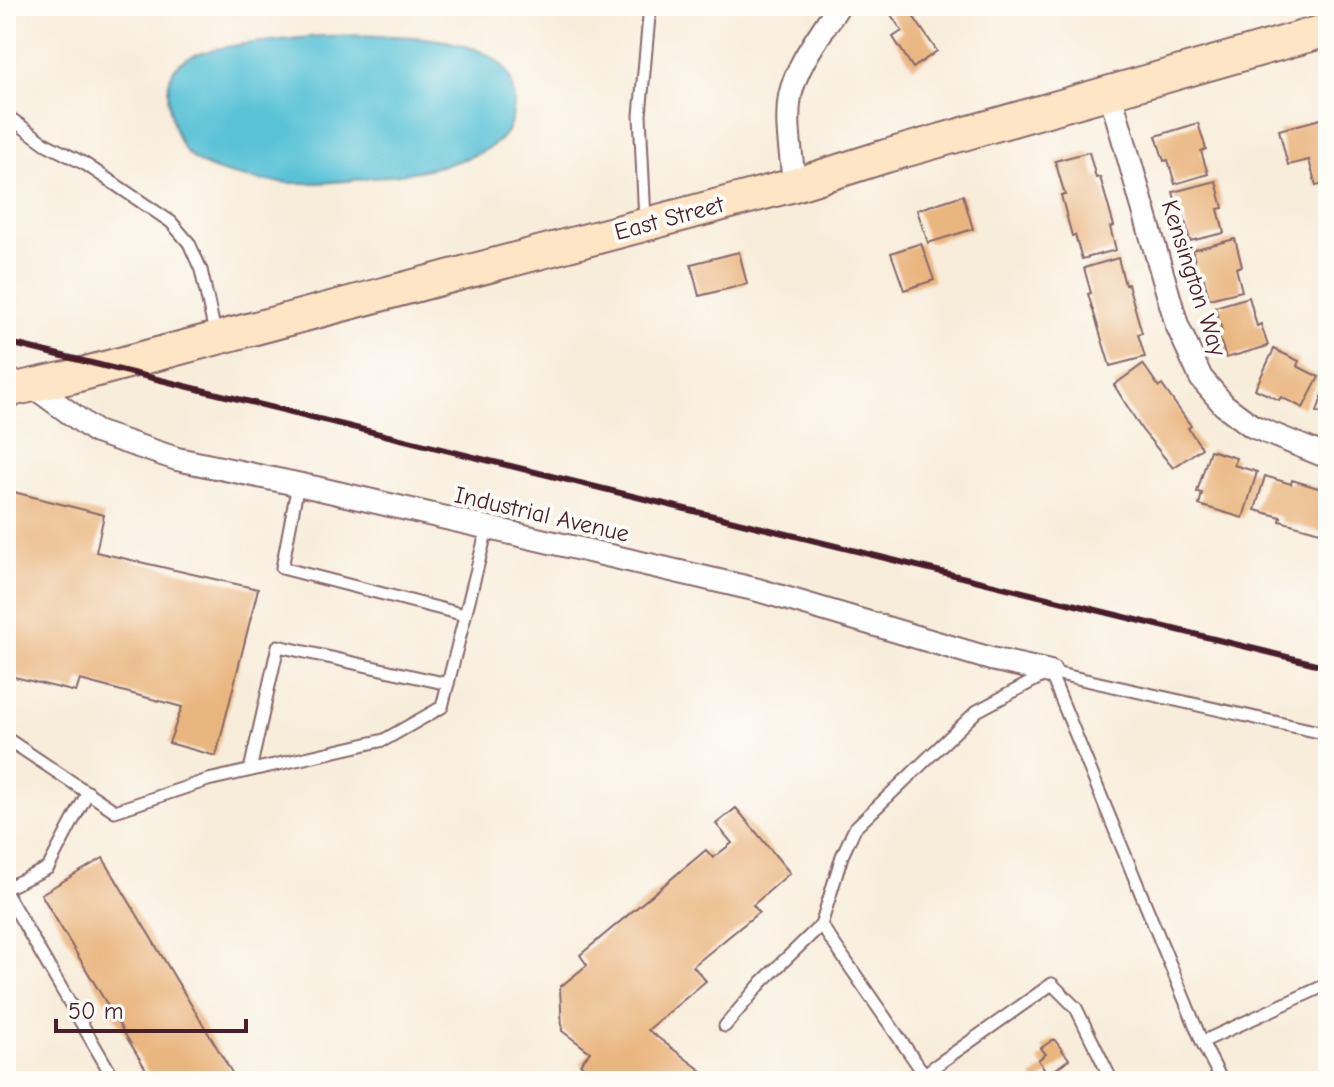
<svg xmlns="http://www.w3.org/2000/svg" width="1334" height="1087" viewBox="0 0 1334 1087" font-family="'Comic Neue',sans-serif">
	<rect width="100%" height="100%" fill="#fdfcf7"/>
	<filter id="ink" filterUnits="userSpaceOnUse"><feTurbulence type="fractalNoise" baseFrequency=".0125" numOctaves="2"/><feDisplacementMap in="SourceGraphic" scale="16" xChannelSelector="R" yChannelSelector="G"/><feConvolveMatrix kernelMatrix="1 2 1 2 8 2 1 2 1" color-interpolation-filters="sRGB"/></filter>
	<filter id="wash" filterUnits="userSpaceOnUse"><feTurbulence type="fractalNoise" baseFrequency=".006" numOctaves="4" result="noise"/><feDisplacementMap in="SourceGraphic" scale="32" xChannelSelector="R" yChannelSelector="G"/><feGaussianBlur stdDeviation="1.8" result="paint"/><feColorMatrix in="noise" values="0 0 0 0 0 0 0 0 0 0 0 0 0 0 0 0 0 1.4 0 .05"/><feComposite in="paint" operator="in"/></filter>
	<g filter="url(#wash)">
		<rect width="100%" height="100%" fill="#f8eddb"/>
		<path fill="#5ac2d7" stroke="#527081" stroke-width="2" d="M 320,36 C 365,36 486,28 509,76 C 512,81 512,88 513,93 C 515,105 513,118 508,129 C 489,171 340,184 297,183 C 268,183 229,177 202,164 C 182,154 176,136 171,115 C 167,98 165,77 179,64 C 199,44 289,40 320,36 Z"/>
		<g id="blocks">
			<g fill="#eab680">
				<path d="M 885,6 L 916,6 L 918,9 L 911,13 L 937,51 L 913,68 L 893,37 L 902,31 Z"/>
				<path d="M 1328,117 L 1328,183 L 1316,186 L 1309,160 L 1288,165 L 1279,130 Z"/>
				<path d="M 1198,123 L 1206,149 L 1201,151 L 1208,174 L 1175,184 L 1168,160 L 1164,161 L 1156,136 Z"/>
				<path d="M 1089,152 L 1096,178 L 1100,177 L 1114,226 L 1110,227 L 1116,250 L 1082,259 L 1075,235 L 1072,236 L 1061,195 L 1065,195 L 1055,161 Z"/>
				<path d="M 1216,181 L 1223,208 L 1218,209 L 1224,233 L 1190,241 L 1184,217 L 1180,218 L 1173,192 Z"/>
				<path d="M 963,195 L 973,229 L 928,243 L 917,210 Z"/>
				<path d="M 1235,239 L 1242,266 L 1236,268 L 1242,291 L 1209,299 L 1203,275 L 1199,276 L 1192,250 Z"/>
				<path d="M 921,243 L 934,280 L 904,290 L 891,253 Z"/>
				<path d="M 739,252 L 747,284 L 699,296 L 691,264 Z"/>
				<path d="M 1118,258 L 1125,285 L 1128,284 L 1142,333 L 1138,334 L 1145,357 L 1110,366 L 1088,294 L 1091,293 L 1084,268 Z"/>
				<path d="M 1249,297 L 1257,326 L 1261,324 L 1268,346 L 1226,358 L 1218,333 L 1222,331 L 1215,307 Z"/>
				<path d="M 1274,349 L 1299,361 L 1297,366 L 1319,377 L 1303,408 L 1281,397 L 1279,400 L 1255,389 Z"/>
				<path d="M 1143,364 L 1159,387 L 1162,385 L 1191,426 L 1188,428 L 1202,448 L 1173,468 L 1142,430 L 1114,385 Z"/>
				<path d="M 1328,378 L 1328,415 L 1317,412 Z"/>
				<path d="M 1210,450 L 1236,458 L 1234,465 L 1257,472 L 1243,518 L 1199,505 L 1202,493 L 1197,492 Z"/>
				<path d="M 1265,476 L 1291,484 L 1292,480 L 1328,491 L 1327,534 L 1280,521 L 1281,517 L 1255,510 Z"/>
				<path d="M 6,490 L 104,515 L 96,552 L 258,589 L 216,756 L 169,743 L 182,707 L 80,680 L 76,692 L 6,675 Z"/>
				<path d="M 736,808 L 790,873 L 753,905 L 759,912 L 693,966 L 706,981 L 648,1030 L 715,1081 L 602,1081 L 580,1064 L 590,1052 L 562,1031 L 560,987 L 587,965 L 580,955 L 706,850 L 713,858 L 732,843 L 716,824 Z"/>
				<path d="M 103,858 L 237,1081 L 153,1081 L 41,894 Z"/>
				<path d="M 1054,1039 L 1069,1059 L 1040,1081 L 1034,1081 L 1032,1077 L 1044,1068 L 1038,1060 L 1046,1054 L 1041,1048 Z"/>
			</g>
		</g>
	</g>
	<g filter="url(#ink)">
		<use href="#blocks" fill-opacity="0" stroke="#876769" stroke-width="2"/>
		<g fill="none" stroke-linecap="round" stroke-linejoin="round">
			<defs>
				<g id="lane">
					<path d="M 6,115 L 46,144 L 85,164 L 171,222 L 189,243 L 201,270 L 216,337"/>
					<path d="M 645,221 L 640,115 L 650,6"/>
					<path d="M 298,484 L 282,568 L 465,615"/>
					<path d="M 1050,672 L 1202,1042 L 1222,1081"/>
					<path d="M 6,738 L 115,811 L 208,780 L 384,740 L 442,707 L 487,529"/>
					<path d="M 250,770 L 278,646 L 448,684"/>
					<path d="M 6,888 L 48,868 L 88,792"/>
					<path d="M 6,893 L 115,1081"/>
					<path d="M 821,925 L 842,856 L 855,828 L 977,711 L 1050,672 L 1328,734"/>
					<path d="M 725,1026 L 762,982 L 821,925 L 924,1074 L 1052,984 L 1076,1008 L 1112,1081"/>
					<path d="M 1202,1042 L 1328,984"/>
				</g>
				<g id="street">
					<path d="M 1110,93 L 1177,325 L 1201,378 L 1224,405 L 1252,426 L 1328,457"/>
					<path d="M 794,185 C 792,157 785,124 790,96 C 797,63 821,34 838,6"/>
					<path d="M 34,387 L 96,432 L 177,459 L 316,488 L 758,590 L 991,659 L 1050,672"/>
				</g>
				<path id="secondary" d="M 6,391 L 71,377 L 794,185 L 886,156 L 1328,30"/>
			</defs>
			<use href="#lane" stroke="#876769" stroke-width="15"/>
			<use href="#street" stroke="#876769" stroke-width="26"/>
			<use href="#secondary" stroke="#876769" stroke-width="36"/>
			<use href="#lane" stroke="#fff" stroke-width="11"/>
			<use href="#street" stroke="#fff" stroke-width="22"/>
			<use href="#secondary" stroke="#fde5c5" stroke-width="32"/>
			<path stroke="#4a1f2b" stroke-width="6" d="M 6,342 L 1328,667"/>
		</g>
	</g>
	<g text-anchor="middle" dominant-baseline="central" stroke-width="8" stroke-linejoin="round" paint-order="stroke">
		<g font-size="24" fill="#4a1f2b" stroke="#fdfcf7">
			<text transform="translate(669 218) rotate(-15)">East Street</text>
			<text transform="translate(1194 278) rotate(72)">Kensington Way</text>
			<text transform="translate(542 514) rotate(13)">Industrial Avenue</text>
		</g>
	</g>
	<rect width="1334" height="1087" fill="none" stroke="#fdfcf7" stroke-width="32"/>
	<path d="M56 1019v12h190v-12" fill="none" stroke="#4a1f2b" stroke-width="4"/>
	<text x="68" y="1019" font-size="24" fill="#4a1f2b" stroke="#fdfcf7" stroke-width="6" paint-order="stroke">50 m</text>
</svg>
